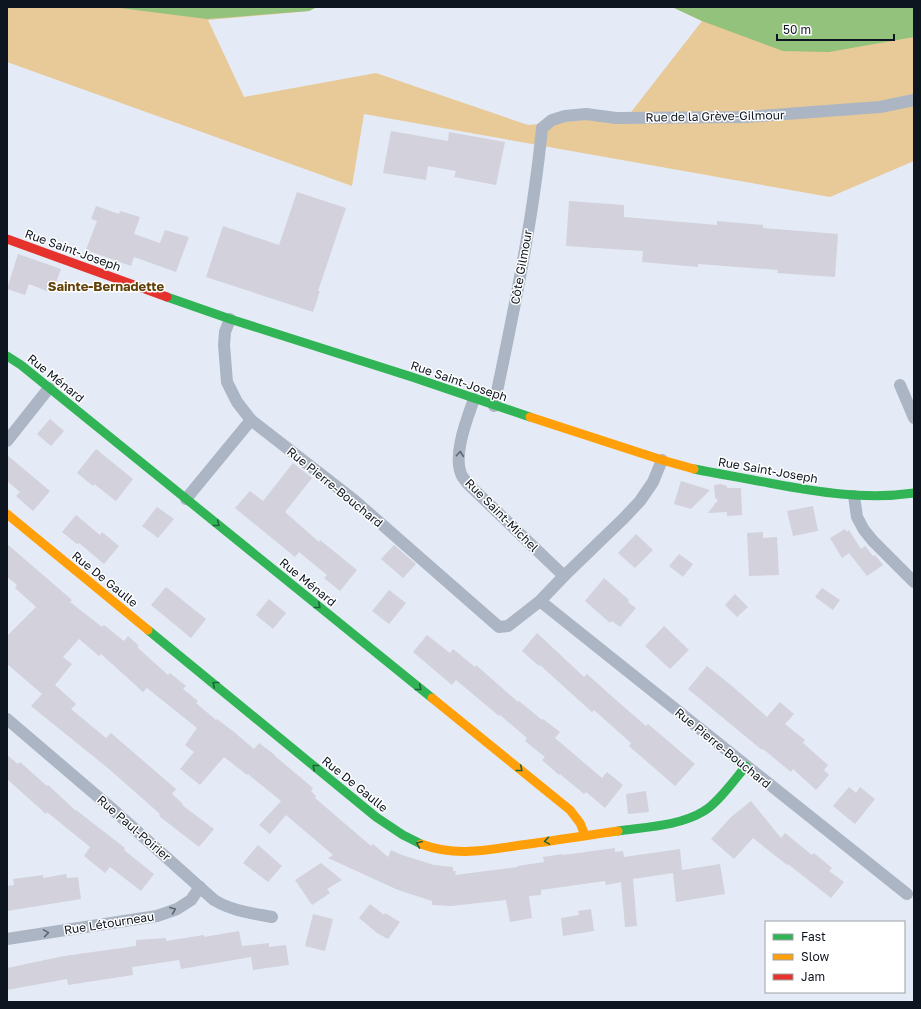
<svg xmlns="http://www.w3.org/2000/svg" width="921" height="1009" viewBox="0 0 921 1009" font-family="'Golos Text',sans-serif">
	<rect width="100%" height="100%" fill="#e4ebf6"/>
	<path fill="#e8c998" d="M 7,7 L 317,7 L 309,11 L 208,20 L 244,97 L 376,73 L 528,125 L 628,116 L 702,21 L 672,7 L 914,7 L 914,161 L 830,197 L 364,114 L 352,186 L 7,62 Z"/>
	<g fill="#92c27b">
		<path d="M 112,7 L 317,7 L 309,11 L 207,19 Z"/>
		<path d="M 672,7 L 914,7 L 914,37 L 829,52 L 783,51 L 702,21 Z"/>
	</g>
	<g fill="#d2d1dc">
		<path d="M 391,131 L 448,141 L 449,132 L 505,142 L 496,185 L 454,177 L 456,171 L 428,166 L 426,180 L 383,173 Z"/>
		<path d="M 297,192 L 346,208 L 318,291 L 320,291 L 313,312 L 206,277 L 223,226 L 279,245 Z"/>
		<path d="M 569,201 L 624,205 L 624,217 L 717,225 L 717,221 L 763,225 L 763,228 L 838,234 L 835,277 L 777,273 L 778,270 L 698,264 L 698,267 L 642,262 L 643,251 L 566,246 Z"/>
		<path d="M 96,206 L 119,214 L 120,211 L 140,217 L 134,234 L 160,243 L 165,230 L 189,237 L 176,272 L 134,257 L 131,266 L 86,250 L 97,221 L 91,219 Z"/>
		<path d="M 18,254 L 61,269 L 52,293 L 29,284 L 25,295 L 7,289 Z"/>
		<path d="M 50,419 L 64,431 L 51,446 L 37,434 Z"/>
		<path d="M 96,449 L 133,479 L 116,501 L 94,484 L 93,486 L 77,473 Z"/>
		<path d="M 7,455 L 50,491 L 33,511 L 16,496 L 20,492 L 7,481 Z"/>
		<path d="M 293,463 L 312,478 L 285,512 L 319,542 L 320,540 L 357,570 L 340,591 L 324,578 L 327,575 L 299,552 L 295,557 L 235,508 L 250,491 L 263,501 Z"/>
		<path d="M 681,481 L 710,490 L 691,509 L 674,504 Z"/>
		<path d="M 720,484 L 727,486 L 727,488 L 741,488 L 742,515 L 727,516 L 727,512 L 708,513 L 718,500 L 715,498 L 714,485 Z"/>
		<path d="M 813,506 L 818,531 L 793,536 L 787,511 Z"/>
		<path d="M 157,507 L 174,519 L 158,538 L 142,526 Z"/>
		<path d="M 76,515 L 100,535 L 102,532 L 119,546 L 104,564 L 79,543 L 77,544 L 62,532 Z"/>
		<path d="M 845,529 L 847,532 L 849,530 L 861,549 L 865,546 L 873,556 L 875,555 L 883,565 L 867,576 L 849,553 L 842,558 L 830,538 Z"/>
		<path d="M 763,532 L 763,538 L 777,537 L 779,575 L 749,576 L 747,533 Z"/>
		<path d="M 636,534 L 653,550 L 635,568 L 618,553 Z"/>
		<path d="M 7,544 L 72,600 L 70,602 L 102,627 L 104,625 L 124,641 L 128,636 L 139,646 L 137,647 L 168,675 L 170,673 L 186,686 L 183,689 L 198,701 L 196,703 L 216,720 L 217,719 L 234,732 L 254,749 L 259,743 L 275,755 L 275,756 L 313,788 L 311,791 L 316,796 L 315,798 L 371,846 L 373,844 L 388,857 L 391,850 L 402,855 L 434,865 L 453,867 L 453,871 L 456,871 L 455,875 L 518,867 L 517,866 L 544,862 L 543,857 L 563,854 L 563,855 L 615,848 L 615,852 L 623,851 L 624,857 L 680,849 L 682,870 L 720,864 L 725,894 L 676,902 L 673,873 L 633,879 L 637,926 L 625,927 L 621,882 L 606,885 L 605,881 L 541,890 L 541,895 L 529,896 L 532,918 L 510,922 L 506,900 L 451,906 L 432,905 L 432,901 L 398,890 L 328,858 L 333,855 L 286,815 L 270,834 L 259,825 L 281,801 L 248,774 L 247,775 L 224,757 L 200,785 L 180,769 L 194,752 L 185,745 L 197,728 L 147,688 L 143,692 L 101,654 L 99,656 L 79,639 L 63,657 L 72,664 L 55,685 L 76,704 L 71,709 L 106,738 L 111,733 L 176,789 L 172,794 L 183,804 L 182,805 L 214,829 L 199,847 L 159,816 L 160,814 L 109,769 L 31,706 L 42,694 L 7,664 L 7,636 L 36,607 L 15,588 L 17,585 L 7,577 Z"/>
		<path d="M 394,545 L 416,564 L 403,578 L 381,559 Z"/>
		<path d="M 679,554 L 693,564 L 683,577 L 669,566 Z"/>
		<path d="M 604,578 L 629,600 L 628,602 L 636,608 L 620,627 L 612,621 L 610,623 L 585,601 Z"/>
		<path d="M 166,587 L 206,619 L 191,638 L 151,605 Z"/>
		<path d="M 822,588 L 840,600 L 833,610 L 815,597 Z"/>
		<path d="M 389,590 L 406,603 L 389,624 L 372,611 Z"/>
		<path d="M 735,594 L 748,607 L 737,617 L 725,605 Z"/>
		<path d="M 269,599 L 286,613 L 273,629 L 256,615 Z"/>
		<path d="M 664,626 L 689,650 L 670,669 L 645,646 Z"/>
		<path d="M 537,633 L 584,677 L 587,674 L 616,700 L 646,726 L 648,724 L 695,764 L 675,786 L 629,746 L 631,743 L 594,710 L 592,712 L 540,665 L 539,666 L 522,651 Z"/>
		<path d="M 427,635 L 450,653 L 453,649 L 475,667 L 476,665 L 518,702 L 519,701 L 542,720 L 543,719 L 560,732 L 555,738 L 602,778 L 607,772 L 623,785 L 605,808 L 586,792 L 584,794 L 560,774 L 559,775 L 542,760 L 545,757 L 525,741 L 527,738 L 500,715 L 499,716 L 456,680 L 452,685 L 413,652 Z"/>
		<path d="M 707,666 L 732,686 L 767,717 L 780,702 L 794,714 L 785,724 L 805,740 L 803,743 L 828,765 L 824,770 L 829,775 L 816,790 L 793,769 L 791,772 L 763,749 L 762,750 L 688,689 Z"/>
		<path d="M 7,755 L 18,764 L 20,762 L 47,786 L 48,785 L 76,811 L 76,810 L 103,831 L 125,848 L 124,850 L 154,874 L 141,891 L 110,867 L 105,873 L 84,856 L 90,847 L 47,812 L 46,814 L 7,779 Z"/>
		<path d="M 849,787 L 856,793 L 860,787 L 875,799 L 855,824 L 833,806 Z"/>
		<path d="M 646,791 L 649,812 L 628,814 L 626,794 Z"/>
		<path d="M 751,801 L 781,838 L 785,833 L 812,855 L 814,853 L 832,868 L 829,871 L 844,882 L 831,898 L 788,864 L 787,865 L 753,838 L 734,859 L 711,839 L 731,817 Z"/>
		<path d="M 258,845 L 282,866 L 268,882 L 243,863 Z"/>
		<path d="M 321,863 L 342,880 L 327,889 L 330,893 L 312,905 L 295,880 Z"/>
		<path d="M 66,874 L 67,878 L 78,877 L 81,899 L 7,911 L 7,886 L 14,885 L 13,879 L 43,875 L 43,878 Z"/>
		<path d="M 370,904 L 384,915 L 385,913 L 400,922 L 388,939 L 377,933 L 359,918 Z"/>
		<path d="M 591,909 L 594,931 L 563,936 L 561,918 L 579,915 L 578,911 Z"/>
		<path d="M 313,914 L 333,919 L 325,951 L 305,946 Z"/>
		<path d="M 239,931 L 242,946 L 269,943 L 269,947 L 286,945 L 289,965 L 253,970 L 251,957 L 181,969 L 179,960 L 132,967 L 133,975 L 68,985 L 67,979 L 7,990 L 7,968 L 64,956 L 136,946 L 136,940 L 166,938 L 166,941 L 204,935 L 204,937 Z"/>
	</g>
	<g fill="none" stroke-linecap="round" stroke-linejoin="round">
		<g stroke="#abb5c3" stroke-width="12">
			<path d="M 230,319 L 225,332 L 224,345 L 227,382 L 237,402 L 251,420 L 354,500 L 499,627 L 508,626 L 540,601 L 564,576 L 624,518 L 640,501 L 653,482 L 662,460"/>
			<path d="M 900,385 L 914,418"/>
			<path d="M 474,399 C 467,419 452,456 462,476 C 464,479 466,481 468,484 L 564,576"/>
			<path d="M 494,406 C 513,314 533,222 542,128 L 552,120 L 565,116 L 586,114 L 616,118 L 746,117 L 880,107 L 914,100"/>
			<path d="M 7,441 L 49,388"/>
			<path d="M 854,496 L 857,517 L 864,530 L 873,541 L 914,582"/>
			<path d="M 186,499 L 251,420"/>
			<path d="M 540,601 L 907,894"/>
			<path d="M 7,719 L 110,807 L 214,900 C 232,911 251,913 272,917"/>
			<path d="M 7,939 L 157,916 L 177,909 L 191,900 L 200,887"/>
		</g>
		<g stroke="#30b455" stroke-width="9">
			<path d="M 167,297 L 230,319 L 412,377 L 530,417"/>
			<path d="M 7,356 L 21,365 L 432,698"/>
			<path d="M 694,469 C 719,474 744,478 769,483 C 817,492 865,500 914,493"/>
			<path d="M 148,630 L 376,817 L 403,835 L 421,844"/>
			<path d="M 618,831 C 645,827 680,826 704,811 C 718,803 735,779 746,766"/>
		</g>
		<g stroke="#ff9f0a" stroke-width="9">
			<path d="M 530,417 L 662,460 L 694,469"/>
			<path d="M 7,514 L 148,630"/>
			<path d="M 432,698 L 570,810 L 580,823 L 585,835"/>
			<path d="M 421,844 C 458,858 491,849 529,844 C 559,840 588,835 618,831"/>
		</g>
		<path stroke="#e5322d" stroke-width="9" d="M 7,239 L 167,297"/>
	</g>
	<defs><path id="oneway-chevron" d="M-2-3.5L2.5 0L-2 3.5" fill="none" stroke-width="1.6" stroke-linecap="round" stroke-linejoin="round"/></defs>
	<g stroke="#5c6572">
		<use href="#oneway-chevron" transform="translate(460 454) rotate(-85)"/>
		<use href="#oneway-chevron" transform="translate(173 910) rotate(-22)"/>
		<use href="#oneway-chevron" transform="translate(46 933) rotate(-9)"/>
	</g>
	<g stroke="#1e643a">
		<use href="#oneway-chevron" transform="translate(217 524) rotate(39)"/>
		<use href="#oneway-chevron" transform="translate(318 606) rotate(39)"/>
		<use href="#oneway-chevron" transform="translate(215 684) rotate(-141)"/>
		<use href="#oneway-chevron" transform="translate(419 688) rotate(39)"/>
		<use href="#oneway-chevron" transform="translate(315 767) rotate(-141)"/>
		<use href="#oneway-chevron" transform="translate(520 769) rotate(39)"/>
		<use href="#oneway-chevron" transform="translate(547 841) rotate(171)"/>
		<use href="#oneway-chevron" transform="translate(419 844) rotate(-157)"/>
	</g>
	<g text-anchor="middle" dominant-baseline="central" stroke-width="3" stroke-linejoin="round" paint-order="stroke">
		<g font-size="12" fill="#0d1520" stroke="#fff">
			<text transform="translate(715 116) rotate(-1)">Rue de la Grève-Gilmour</text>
			<text transform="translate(73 250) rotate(20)">Rue Saint-Joseph</text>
			<text transform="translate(521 267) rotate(-80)">Côte Gilmour</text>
			<text transform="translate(56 378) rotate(39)">Rue Ménard</text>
			<text transform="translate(459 381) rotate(19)">Rue Saint-Joseph</text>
			<text transform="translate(768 470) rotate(10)">Rue Saint-Joseph</text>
			<text transform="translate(335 487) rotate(39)">Rue Pierre-Bouchard</text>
			<text transform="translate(502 515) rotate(45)">Rue Saint-Michel</text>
			<text transform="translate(105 579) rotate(39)">Rue De Gaulle</text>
			<text transform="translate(308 582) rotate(39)">Rue Ménard</text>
			<text transform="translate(723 748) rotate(39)">Rue Pierre-Bouchard</text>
			<text transform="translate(355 784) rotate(39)">Rue De Gaulle</text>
			<text transform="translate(134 828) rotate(41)">Rue Paul-Poirier</text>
			<text transform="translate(109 923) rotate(-9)">Rue Létourneau</text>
		</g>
		<g font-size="13" font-weight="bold" fill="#624209" stroke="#fff">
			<text x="106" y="286">Sainte-Bernadette</text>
		</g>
	</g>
	<rect width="921" height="1009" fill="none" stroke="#0d1520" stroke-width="16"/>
	<rect x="765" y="921" width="140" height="72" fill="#ffffff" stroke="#9ea1a6"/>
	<rect x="773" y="934" width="20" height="6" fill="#30b455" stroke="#9ea1a6"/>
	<text x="801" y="941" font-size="12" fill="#0d1520">Fast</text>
	<rect x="773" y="954" width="20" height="6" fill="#ff9f0a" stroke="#9ea1a6"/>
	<text x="801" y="961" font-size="12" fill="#0d1520">Slow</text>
	<rect x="773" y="974" width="20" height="6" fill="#e5322d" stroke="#9ea1a6"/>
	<text x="801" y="981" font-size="12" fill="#0d1520">Jam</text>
	<path d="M777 34v6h117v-6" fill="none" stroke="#0d1520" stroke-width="2"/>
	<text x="783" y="34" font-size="12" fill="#0d1520" stroke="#ffffff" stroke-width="3" paint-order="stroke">50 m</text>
</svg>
